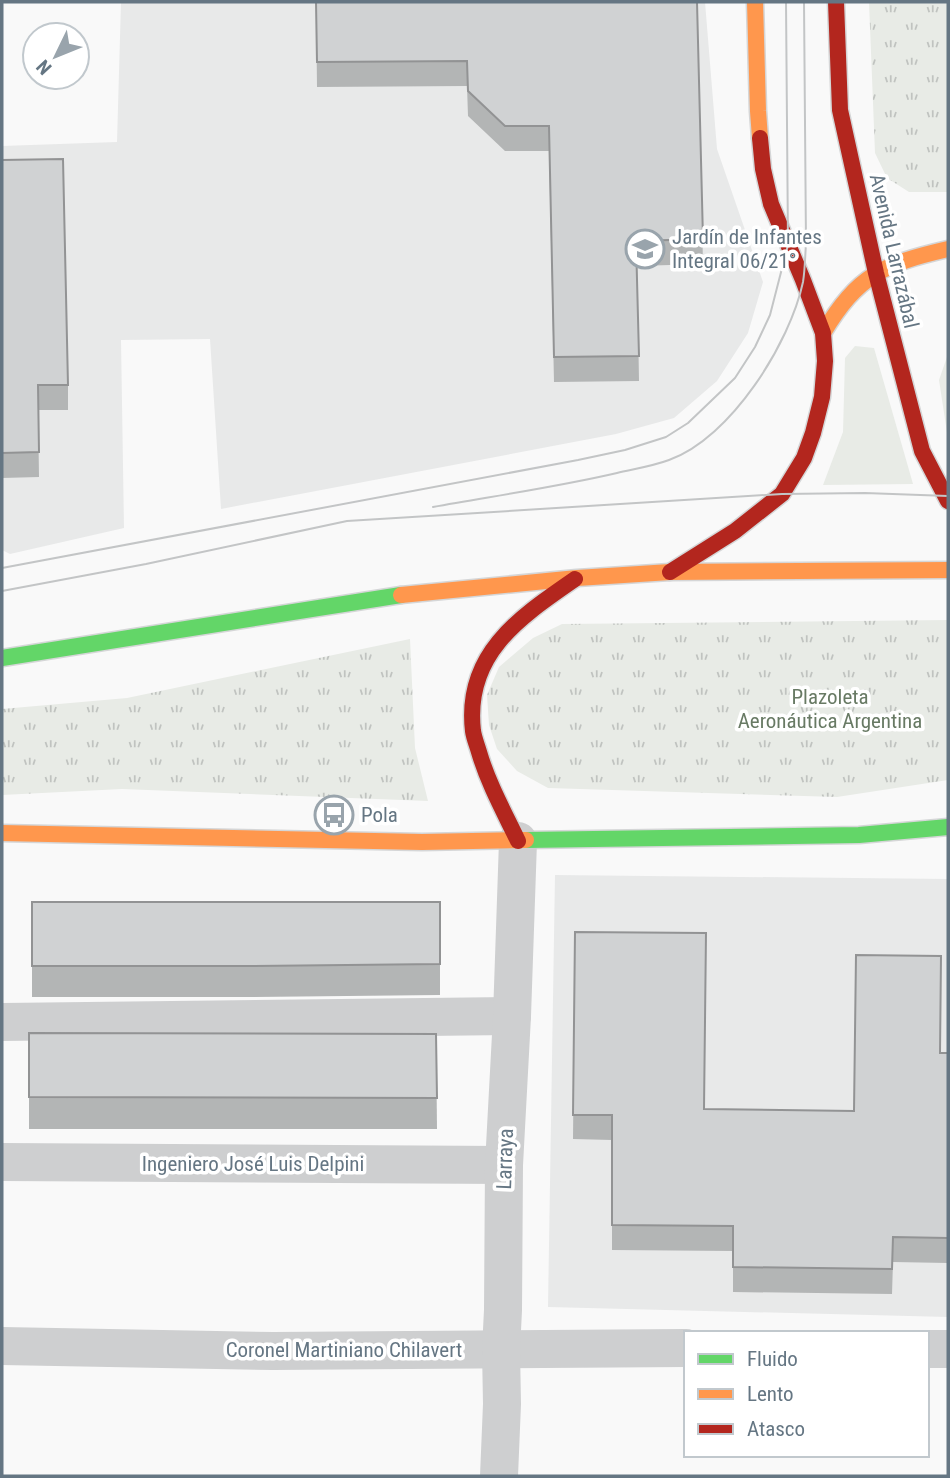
<svg xmlns="http://www.w3.org/2000/svg" width="950" height="1478" viewBox="0 0 950 1478" font-family="'Roboto Condensed',sans-serif">
	<defs>
		<pattern id="park-tufts" width="24" height="20" patternUnits="userSpaceOnUse" patternTransform="scale(1.75)"><rect width="24" height="20" fill="#e8ebe6"/><path d="M3 7l-1-3M5 7V3M7 7l1-3M15 17l-1-3M17 17v-4M19 17l1-3" fill="none" stroke="#c0c3c0"/></pattern>
	</defs>
	<rect width="100%" height="100%" fill="#f9f9f9"/>
	<g fill="#e8e9e9">
		<path d="M 121,2 L 705,2 L 717,149 L 763,282 L 748,333 L 717,381 L 674,418 L 616,434 L 221,509 L 210,339 L 121,340 L 124,528 L 10,554 L 2,550 L 2,146 L 117,142 Z"/>
		<path d="M 555,875 L 948,879 L 948,1317 L 548,1307 Z"/>
	</g>
	<path fill="#e8ebe6" d="M 855,346 L 874,348 L 913,484 L 823,485 L 843,432 L 845,358 Z"/>
	<g fill="url(#park-tufts)">
		<path d="M 869,2 L 948,2 L 948,192 L 909,192 L 887,178 L 875,153 Z"/>
		<path d="M 948,354 L 948,439 L 939,380 Z"/>
		<path d="M 948,620 L 948,780 L 837,797 L 548,788 L 517,771 L 497,749 L 489,725 L 487,695 L 499,667 L 533,638 L 562,624 Z"/>
		<path d="M 410,639 L 415,748 L 428,801 L 122,789 L 2,795 L 2,709 L 127,698 Z"/>
	</g>
	<g fill="none" stroke-linecap="round" stroke-linejoin="round">
		<defs>
			<g id="fast">
				<path d="M 2,658 L 401,595"/>
				<path d="M 526,840 L 859,835 L 948,827"/>
			</g>
			<g id="slow">
				<path d="M 755,2 L 758,111 L 760,138"/>
				<path d="M 823,333 C 858,275 883,264 948,249"/>
				<path d="M 401,595 L 577,578 L 670,572 L 948,570"/>
				<path d="M 2,833 L 422,842 L 526,840"/>
			</g>
			<g id="jam">
				<path d="M 836,2 L 840,110 L 876,273 L 922,451 L 948,501"/>
				<path d="M 670,572 L 735,531 L 782,494 L 804,458 L 813,433 L 822,397 L 825,361 L 823,333 L 803,280 L 771,204 L 763,169 L 760,138"/>
				<path d="M 518,841 C 504,812 488,783 479,752 C 477,745 474,738 473,731 C 464,654 520,617 575,579"/>
			</g>
		</defs>
		<use href="#fast" stroke="#d5d6d7" stroke-width="19"/>
		<use href="#slow" stroke="#d5d6d7" stroke-width="19"/>
		<use href="#jam" stroke="#d5d6d7" stroke-width="19"/>
		<g stroke="#cecfd0" stroke-width="38">
			<path d="M 2,1022 L 512,1016"/>
			<path d="M 2,1162 L 504,1165"/>
			<path d="M 2,1346 L 273,1351 L 686,1348"/>
			<path d="M 927,1349 L 948,1349"/>
			<path d="M 499,1476 L 502,1404 L 501,1350 L 503,1310 L 504,1165 L 512,1016 L 518,841"/>
		</g>
		<use href="#fast" stroke="#63d668" stroke-width="16"/>
		<use href="#slow" stroke="#ff974d" stroke-width="16"/>
		<use href="#jam" stroke="#b3261e" stroke-width="16"/>
		<g stroke="#c3c5c6" stroke-width="2">
			<path d="M 433,507 C 494,496 557,487 617,473 C 634,469 653,466 669,460 C 731,438 790,343 803,282 C 805,270 805,257 806,244 L 804,2"/>
			<path d="M 2,568 L 578,460 L 625,450 L 666,437 L 688,423 L 735,378 L 755,347 L 770,315 L 788,245 L 786,2"/>
			<path d="M 2,591 L 146,564 L 347,521 L 782,494 L 865,493 L 948,496"/>
		</g>
	</g>
	<g fill="#b3b5b5">
		<path d="M 316,2 L 697,2 L 703,264 L 637,266 L 639,381 L 554,382 L 549,151 L 505,151 L 468,116 L 467,86 L 317,87 Z"/>
		<path d="M 2,160 L 68,385 L 68,410 L 38,410 L 39,477 L 2,478 Z"/>
		<path d="M 32,902 L 440,902 L 440,995 L 252,997 L 32,997 Z"/>
		<path d="M 575,932 L 705,1109 L 854,1111 L 940,1053 L 948,1053 L 948,1263 L 893,1262 L 892,1294 L 733,1292 L 733,1251 L 612,1250 L 612,1140 L 573,1139 Z"/>
		<path d="M 29,1033 L 436,1034 L 437,1129 L 29,1129 Z"/>
	</g>
	<g fill="#d0d2d3" stroke="#929394" stroke-width="2">
		<path d="M 316,2 L 697,2 L 703,239 L 636,241 L 639,356 L 554,357 L 549,126 L 505,126 L 468,91 L 467,61 L 317,62 Z"/>
		<path d="M 63,159 L 68,385 L 38,385 L 39,452 L 2,453 L 2,160 Z"/>
		<path d="M 32,902 L 440,902 L 440,964 L 252,966 L 32,966 Z"/>
		<path d="M 575,932 L 706,933 L 704,1109 L 854,1111 L 856,955 L 941,956 L 940,1053 L 948,1053 L 948,1238 L 893,1237 L 892,1269 L 733,1267 L 733,1226 L 612,1225 L 612,1115 L 573,1115 Z"/>
		<path d="M 29,1033 L 436,1034 L 437,1098 L 29,1097 Z"/>
	</g>
	<defs>
		<symbol id="school-ring" viewBox="-11 -11 22 22"><circle r="9.5" fill="#fff" stroke="#99a4ac" stroke-width="1.5"/><path d="M0-5L7-2L0 1L-7-2ZM-4 1L0 2.5L4 1V4Q0 6-4 4Z" fill="#99a4ac"/></symbol>
		<symbol id="bus-ring" viewBox="-11 -11 22 22"><circle r="9.5" fill="#fff" stroke="#99a4ac" stroke-width="1.5"/><path d="M-5-6H5V4H4V6H2V4H-2V6H-4V4H-5ZM-3.5-4V0h7V-4ZM-3.5 1.2v1.5H-2V1.2ZM2 1.2v1.5H3.5V1.2Z" fill="#99a4ac"/></symbol>
	</defs>
	<g fill-rule="evenodd">
		<use href="#school-ring" x="623" y="227" width="44" height="44"/>
		<use href="#bus-ring" x="312" y="793" width="44" height="44"/>
	</g>
	<g text-anchor="middle" dominant-baseline="central" stroke-width="7" stroke-linejoin="round" paint-order="stroke">
		<g font-size="21" fill="#657683" stroke="#fff" text-anchor="start">
			<text x="672" y="237">Jardín de Infantes<tspan x="672" dy="24">Integral 06/21°</tspan></text>
			<text x="361" y="815">Pola</text>
		</g>
		<g font-size="21" fill="#657683" stroke="#fff">
			<text transform="translate(894 251) rotate(77)">Avenida Larrazábal</text>
			<text transform="translate(505 1159) rotate(-88)">Larraya</text>
			<text x="253" y="1164">Ingeniero José Luis Delpini</text>
			<text x="344" y="1350">Coronel Martiniano Chilavert</text>
		</g>
		<g font-size="21" fill="#687a64" stroke="#fff">
			<text x="830" y="697">Plazoleta<tspan x="830" dy="24">Aeronáutica Argentina</tspan></text>
		</g>
	</g>
	<rect width="950" height="1478" fill="none" stroke="#657683" stroke-width="7"/>
	<rect x="684" y="1331" width="245" height="126" fill="#ffffff" stroke="#c1c8cd" stroke-width="2"/>
	<rect x="698" y="1354" width="35" height="10" fill="#63d668" stroke="#c1c8cd" stroke-width="2"/>
	<text x="747" y="1366" font-size="21" fill="#657683">Fluido</text>
	<rect x="698" y="1389" width="35" height="10" fill="#ff974d" stroke="#c1c8cd" stroke-width="2"/>
	<text x="747" y="1401" font-size="21" fill="#657683">Lento</text>
	<rect x="698" y="1424" width="35" height="10" fill="#b3261e" stroke="#c1c8cd" stroke-width="2"/>
	<text x="747" y="1436" font-size="21" fill="#657683">Atasco</text>
	<g transform="translate(56 56) rotate(227)"><circle r="33" fill="#ffffff" stroke="#c1c8cd" stroke-width="2"/>
	<path d="M0-5L12 26L0 18L-12 26Z" fill="#99a4ac"/>
	<text y="-10" font-size="19" font-weight="bold" text-anchor="middle" fill="#657683">N</text>
	</g>
</svg>
